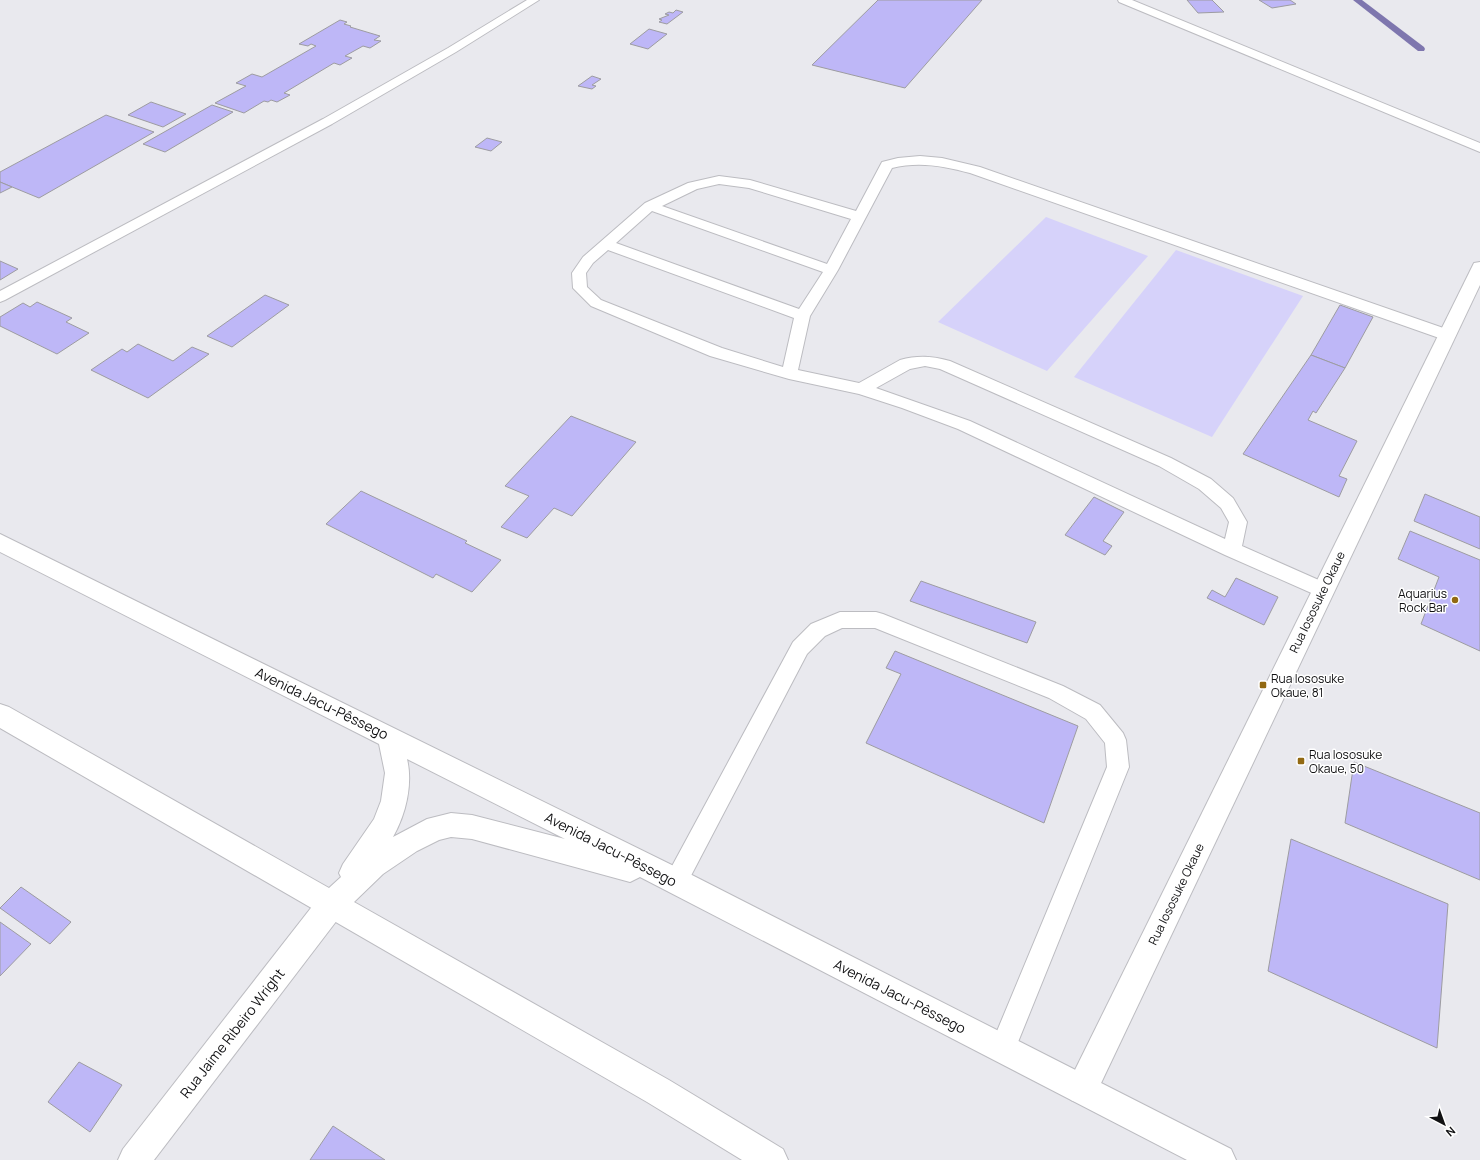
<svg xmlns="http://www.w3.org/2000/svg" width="1480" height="1160" viewBox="0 0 1480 1160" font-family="Manrope,sans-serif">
	<rect width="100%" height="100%" fill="#e9e9ee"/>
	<g fill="#d6d2fa">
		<path d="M 1046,217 L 1148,256 L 1047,371 L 938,322 Z"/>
		<path d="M 1176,250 L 1303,296 L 1212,437 L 1074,377 Z"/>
	</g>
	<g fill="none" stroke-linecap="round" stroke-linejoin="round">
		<path fill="#7e76ae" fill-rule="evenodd" d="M 1353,0 L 1362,0 L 1424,47 L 1425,49 L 1424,51 L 1418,51 Z"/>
	</g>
	<g fill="#beb7f7" stroke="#9d9ca1">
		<path d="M 878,0 L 982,0 L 905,88 L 812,65 Z"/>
		<path d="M 1187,0 L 1212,0 L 1224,12 L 1198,13 Z"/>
		<path d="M 1259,0 L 1290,0 L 1296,4 L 1272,8 Z"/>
		<path d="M 676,10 L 683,12 L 667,24 L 659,22 L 662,20 L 659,19 L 669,15 L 665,14 L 669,12 L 673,13 Z"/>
		<path d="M 340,20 L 347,22 L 344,24 L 351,26 L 350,27 L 380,36 L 374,40 L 381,41 L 370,48 L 363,46 L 345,56 L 352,58 L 340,65 L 334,63 L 284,93 L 290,95 L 277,102 L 271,100 L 268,102 L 264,101 L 244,113 L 215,103 L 246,86 L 236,83 L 252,74 L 262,77 L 316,46 L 311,44 L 308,46 L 299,44 Z"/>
		<path d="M 649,29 L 667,34 L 648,49 L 630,44 Z"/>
		<path d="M 592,76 L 601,79 L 592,85 L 596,86 L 592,89 L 578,86 Z"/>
		<path d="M 151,102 L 186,114 L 163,127 L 128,115 Z"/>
		<path d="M 212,105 L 233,112 L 165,152 L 143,144 Z"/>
		<path d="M 106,115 L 154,132 L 39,198 L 0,182 L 0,172 Z"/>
		<path d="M 487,138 L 502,142 L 491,151 L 475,147 Z"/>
		<path d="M 0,182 L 12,187 L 0,193 Z"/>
		<path d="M 0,261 L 18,269 L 0,280 Z"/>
		<path d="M 265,295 L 289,305 L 232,347 L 207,336 Z"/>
		<path d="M 37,302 L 72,318 L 66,322 L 89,333 L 57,354 L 0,326 L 0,317 L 23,303 L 30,307 Z"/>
		<path d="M 1340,305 L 1373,317 L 1345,368 L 1311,355 Z"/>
		<path d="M 138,344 L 173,361 L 192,347 L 209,354 L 148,398 L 91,370 L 122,349 L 127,352 Z"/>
		<path d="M 1311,355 L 1345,368 L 1316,413 L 1313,411 L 1308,420 L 1357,441 L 1339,476 L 1347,479 L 1339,497 L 1243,454 Z"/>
		<path d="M 571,416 L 636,442 L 572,516 L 554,508 L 527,538 L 501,527 L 529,496 L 505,486 Z"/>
		<path d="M 361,491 L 467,541 L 465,543 L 501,560 L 472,592 L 436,574 L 433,578 L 326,524 Z"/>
		<path d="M 1425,494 L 1480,517 L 1480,549 L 1414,521 Z"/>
		<path d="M 1094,497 L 1124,512 L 1103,541 L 1112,546 L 1105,555 L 1065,535 Z"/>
		<path d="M 1410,531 L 1480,560 L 1480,651 L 1421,624 L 1439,577 L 1398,559 Z"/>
		<path d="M 1236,578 L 1278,597 L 1264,625 L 1207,598 L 1212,590 L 1225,597 Z"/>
		<path d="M 921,581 L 1036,622 L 1027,643 L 910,601 Z"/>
		<path d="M 895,651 L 1078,726 L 1044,823 L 866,743 L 901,674 L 886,668 Z"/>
		<path d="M 1354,762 L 1480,813 L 1480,880 L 1345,823 Z"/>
		<path d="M 1291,839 L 1448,904 L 1437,1048 L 1268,971 Z"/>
		<path d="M 21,887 L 71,922 L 50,944 L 0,908 Z"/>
		<path d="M 0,922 L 31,944 L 0,976 Z"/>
		<path d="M 79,1062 L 122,1085 L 90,1132 L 48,1102 Z"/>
		<path d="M 333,1126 L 385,1160 L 310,1160 Z"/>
	</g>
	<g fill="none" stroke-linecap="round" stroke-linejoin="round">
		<defs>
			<g id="service">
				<path d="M 527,0 L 539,0 L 456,52 L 332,124 L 5,300 L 0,302 L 0,291 L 323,119 L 448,48 Z"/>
				<path d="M 1118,0 L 1132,0 L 1480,143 L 1480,152 L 1119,2 Z"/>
				<path d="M 920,156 L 942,158 L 980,167 L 1452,331 L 1455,335 L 1452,339 L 1447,340 L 1442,339 L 970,173 C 944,166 919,161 892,168 L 838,270 L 810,316 L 798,370 L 859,383 L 900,360 C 918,355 932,356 950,361 L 1171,458 L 1211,479 L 1233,498 L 1247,522 L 1242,546 L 1330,585 L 1333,590 L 1330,595 L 1323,598 L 1316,595 L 1225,555 L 958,429 L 902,408 L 859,394 L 789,379 L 710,356 L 591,306 L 573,288 L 572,273 L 583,257 L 645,203 L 688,183 L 719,176 L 750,180 L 856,211 L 882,162 L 898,158 ZM 719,184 L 749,188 L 851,219 L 827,264 L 662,206 L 697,189 ZM 652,211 L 823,272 L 799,309 L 616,243 ZM 608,250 L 794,318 L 783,367 L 722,348 L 601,300 L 587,287 L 586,273 L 593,263 ZM 925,366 L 940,369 L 1159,466 L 1199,489 L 1221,508 L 1229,522 L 1225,539 L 970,421 L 876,388 L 910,369 Z"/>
				<path d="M 840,612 L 876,612 L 883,614 L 1063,686 L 1100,705 L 1123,733 L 1126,740 L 1129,767 L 1012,1057 L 1003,1061 L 994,1057 L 990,1048 L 1107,767 L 1105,743 L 1086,719 L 1049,698 L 875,628 L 842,628 L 825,636 L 807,654 L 684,889 L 676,893 L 668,889 L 664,881 L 793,642 L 811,624 Z"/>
			</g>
			<path id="minor" d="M 1480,262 L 1480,285 L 1093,1100 L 1082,1104 L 1071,1100 L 1067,1089 L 1071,1078 L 1472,267 L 1474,263 Z"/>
			<path id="secondary" d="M 331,891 L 341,895 L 345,905 L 341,915 L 154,1160 L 118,1160 L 123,1149 L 321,895 Z"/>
			<path id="trunk" d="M 0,534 L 686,872 L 1231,1149 L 1236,1160 L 1187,1160 L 640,877 L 630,882 L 472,839 L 451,837 L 439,840 L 417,851 L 383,874 L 354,902 L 669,1080 L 783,1149 L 788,1160 L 742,1160 L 647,1102 L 0,728 L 0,704 L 9,707 L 329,888 L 341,877 L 339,873 L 343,864 L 374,819 L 381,801 L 385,773 L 379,744 L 0,552 ZM 407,759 L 565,839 L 472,815 L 451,813 L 427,819 L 393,837 C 406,814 413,784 407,759 Z"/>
		</defs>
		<use href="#service" stroke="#bcbcc1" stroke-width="2"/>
		<use href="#minor" stroke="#bcbcc1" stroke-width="2"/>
		<use href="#secondary" stroke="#bcbcc1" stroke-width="2"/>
		<use href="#trunk" stroke="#bcbcc1" stroke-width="2"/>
		<use href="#service" fill="#fff" fill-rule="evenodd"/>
		<use href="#minor" fill="#fff" fill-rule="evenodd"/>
		<use href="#secondary" fill="#fff" fill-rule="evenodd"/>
		<use href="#trunk" fill="#fff" fill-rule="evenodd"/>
	</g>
	<g fill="#926912" stroke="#fff" stroke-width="1.5">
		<circle cx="1455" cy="600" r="4"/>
		<rect x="1259" y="681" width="8" height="8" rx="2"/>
		<rect x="1297" y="757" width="8" height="8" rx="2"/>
	</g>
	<g text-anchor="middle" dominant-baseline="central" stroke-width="3" stroke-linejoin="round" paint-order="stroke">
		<g font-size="12" fill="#111113" stroke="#fff" text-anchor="start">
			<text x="1447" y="593" text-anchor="end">Aquarius<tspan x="1447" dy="14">Rock Bar</tspan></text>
			<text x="1271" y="678">Rua Iososuke<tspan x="1271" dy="14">Okaue, 81</tspan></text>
			<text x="1309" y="754">Rua Iososuke<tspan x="1309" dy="14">Okaue, 50</tspan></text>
		</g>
		<g font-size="12" fill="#111113" stroke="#fff">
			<text transform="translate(1317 602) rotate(-64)">Rua Iososuke Okaue</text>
			<text transform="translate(1176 894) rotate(-64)">Rua Iososuke Okaue</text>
		</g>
		<g font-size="14" fill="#111113" stroke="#fff">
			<text transform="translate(322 703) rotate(26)">Avenida Jacu-Pêssego</text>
			<text transform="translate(611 849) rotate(27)">Avenida Jacu-Pêssego</text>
			<text transform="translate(900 996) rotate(27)">Avenida Jacu-Pêssego</text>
			<text transform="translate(232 1033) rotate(-52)">Rua Jaime Ribeiro Wright</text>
		</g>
	</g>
	<g transform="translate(1444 1124) rotate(139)" stroke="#ffffff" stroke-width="3" paint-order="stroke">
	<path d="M0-3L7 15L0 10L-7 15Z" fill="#111113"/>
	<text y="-6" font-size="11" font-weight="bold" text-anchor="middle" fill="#111113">N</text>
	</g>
</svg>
